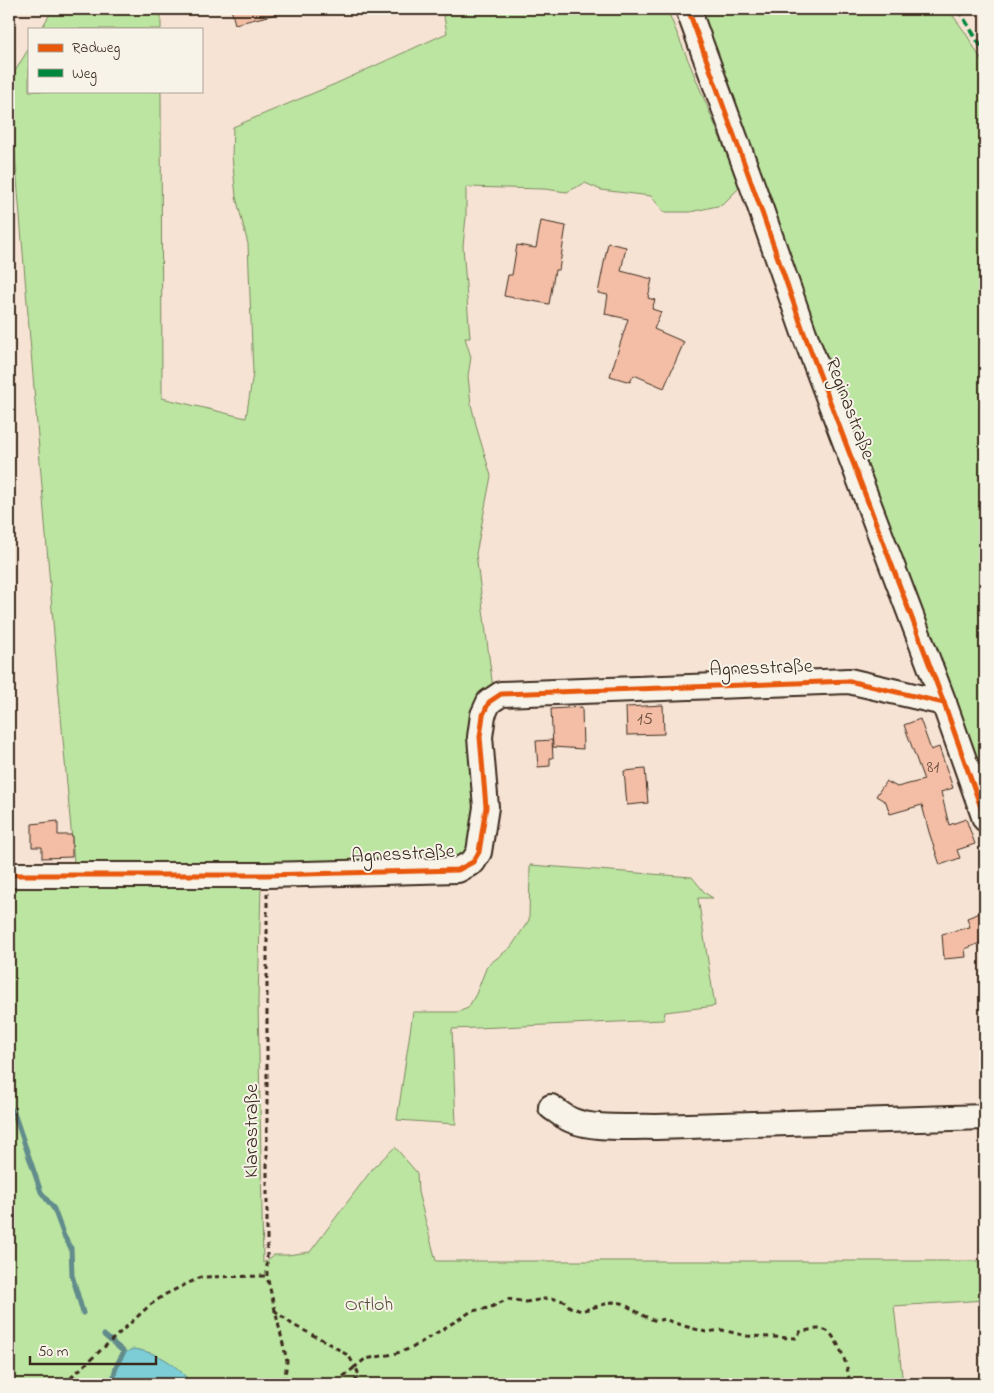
<svg xmlns="http://www.w3.org/2000/svg" width="994" height="1393" viewBox="0 0 994 1393" font-family="'Indie Flower',sans-serif">
	<rect width="100%" height="100%" fill="#f6e3d4"/>
	<filter id="ink" filterUnits="userSpaceOnUse"><feTurbulence type="fractalNoise" baseFrequency=".02" numOctaves="2"/><feDisplacementMap in="SourceGraphic" scale="10" xChannelSelector="R" yChannelSelector="G"/><feConvolveMatrix kernelMatrix="1 2 1 2 8 2 1 2 1" color-interpolation-filters="sRGB"/></filter>
	<g filter="url(#ink)">
		<g fill="#bce5a1" stroke="#7c8860">
			<path d="M 53,9 L 161,9 L 161,29 L 41,29 Z"/>
			<path d="M 438,9 L 667,9 L 736,176 L 739,188 L 722,205 L 690,212 L 664,212 L 651,196 L 601,190 L 585,183 L 567,192 L 544,189 L 466,187 L 466,217 L 463,246 L 470,338 L 465,338 L 471,357 L 468,376 L 471,404 L 477,429 L 491,476 L 476,554 L 495,704 L 481,708 L 483,841 L 449,863 L 74,863 L 58,683 L 9,81 L 29,48 L 29,91 L 161,91 L 162,398 L 246,418 L 253,373 L 248,244 L 236,197 L 232,156 L 233,127 L 335,84 L 447,33 L 444,17 Z"/>
			<path d="M 689,9 L 948,9 L 965,32 L 985,66 L 985,810 Z"/>
			<path d="M 530,865 L 692,877 L 705,893 L 713,898 L 698,898 L 715,1006 L 665,1012 L 664,1020 L 452,1029 L 456,1124 L 397,1120 L 413,1012 L 458,1012 L 468,1008 L 476,994 L 487,966 L 511,947 L 529,920 Z"/>
			<path d="M 9,884 L 261,886 L 258,1001 L 263,1263 L 274,1255 L 287,1255 L 310,1252 L 373,1168 L 395,1147 L 417,1173 L 418,1192 L 436,1261 L 985,1261 L 985,1300 L 894,1306 L 903,1384 L 9,1384 Z"/>
		</g>
		<path fill="#7ccdd6" stroke="#628c8c" d="M 133,1349 C 160,1353 175,1363 192,1384 L 114,1384 C 113,1368 117,1355 133,1349 Z"/>
		<g fill="none" stroke-linecap="round" stroke-linejoin="round">
			<g stroke="#628c8c" stroke-width="5">
				<path d="M 9,1106 L 14,1113 L 41,1192 L 54,1209 L 64,1236 L 71,1248 L 72,1275 L 83,1313"/>
				<path d="M 104,1335 L 124,1352 C 117,1363 113,1371 114,1384"/>
			</g>
		</g>
		<g fill="#f3bea5" stroke="#3b2a1e">
			<path d="M 231,9 L 276,9 L 276,14 L 235,24 Z"/>
			<path d="M 541,221 L 566,226 L 559,270 L 555,270 L 549,304 L 504,296 L 508,275 L 512,275 L 517,245 L 536,248 Z"/>
			<path d="M 608,243 L 626,247 L 621,271 L 652,279 L 648,298 L 655,300 L 652,309 L 661,312 L 654,329 L 684,342 L 664,388 L 634,375 L 630,382 L 610,376 L 628,319 L 605,314 L 608,295 L 598,293 Z"/>
			<path d="M 663,705 L 664,734 L 627,735 L 626,707 Z"/>
			<path d="M 582,707 L 583,749 L 553,747 L 551,709 Z"/>
			<path d="M 920,719 L 931,750 L 939,747 L 953,788 L 941,792 L 949,825 L 966,819 L 975,844 L 957,850 L 960,858 L 940,865 L 929,832 L 922,805 L 890,814 L 886,802 L 876,796 L 886,781 L 897,787 L 924,780 L 904,725 Z"/>
			<path d="M 552,740 L 553,758 L 550,758 L 550,766 L 538,767 L 536,741 Z"/>
			<path d="M 645,769 L 648,803 L 627,805 L 624,771 Z"/>
			<path d="M 58,821 L 58,835 L 72,835 L 72,857 L 42,858 L 42,847 L 32,847 L 32,824 Z"/>
			<path d="M 985,911 L 985,941 L 965,949 L 966,957 L 944,959 L 942,934 L 970,927 L 967,918 Z"/>
		</g>
		<g fill="none" stroke-linecap="round" stroke-linejoin="round">
			<defs>
				<g id="minor">
					<path d="M 688,9 L 758,201 L 804,333 L 944,703 L 985,819"/>
					<path d="M 9,875 L 267,875 L 458,870 L 473,862 L 479,852 L 486,807 L 480,737 L 483,715 L 489,702 L 501,694 L 849,681 L 944,703"/>
					<path d="M 551,1107 C 557,1111 564,1117 571,1120 C 595,1130 630,1126 656,1127 L 985,1117"/>
				</g>
			</defs>
			<use href="#minor" stroke="#3b2a1e" stroke-width="28"/>
			<g stroke="#3b2a1e" stroke-width="3" stroke-dasharray="5 4" stroke-linecap="butt">
				<path d="M 267,893 L 267,1276 L 287,1361 L 284,1384"/>
				<path d="M 274,1310 L 293,1325 L 323,1340 L 349,1356 L 355,1367 L 365,1359 L 394,1354 L 412,1348 L 472,1311 L 489,1308 L 508,1299 L 526,1302 L 550,1298 L 564,1301 L 570,1307 L 581,1311 L 612,1302 L 622,1303 L 644,1316 L 656,1321 L 664,1319 L 684,1326 L 706,1332 L 722,1330 L 747,1336 L 796,1338 L 800,1332 C 808,1330 819,1327 827,1331 C 838,1337 851,1373 849,1384"/>
				<path d="M 64,1384 L 150,1305 L 166,1294 L 201,1277 L 267,1276"/>
				<path d="M 338,1384 L 344,1376 L 355,1367 L 358,1372 L 355,1384"/>
			</g>
			<use href="#minor" stroke="#f7f3e8" stroke-width="24"/>
			<path stroke="#00873e" stroke-width="4" stroke-dasharray="8 4" stroke-linecap="butt" d="M 958,9 L 985,53"/>
			<defs>
				<g id="cycleway">
					<path d="M 688,9 L 758,201 L 804,333 L 944,703 L 985,819"/>
					<path d="M 9,875 L 267,875 L 458,870 L 473,862 L 479,852 L 486,807 L 480,737 L 483,715 L 489,702 L 501,694 L 849,681 L 944,703"/>
				</g>
			</defs>
			<use href="#cycleway" stroke="#f7f3e8" stroke-width="8"/>
			<use href="#cycleway" stroke="#e8590c" stroke-width="5"/>
		</g>
	</g>
	<g text-anchor="middle" dominant-baseline="central" stroke-width="4" stroke-linejoin="round" paint-order="stroke">
		<g font-size="18" fill="#694f40">
			<text x="645" y="720">15</text>
			<text x="933" y="768">81</text>
		</g>
		<g font-size="20" fill="#3b2a1e" stroke="#f7f3e8">
			<text transform="translate(849 409) rotate(69)">Reginastraße</text>
			<text transform="translate(761 669) rotate(-2)">Agnesstraße</text>
			<text transform="translate(403 855) rotate(-3)">Agnesstraße</text>
			<text transform="translate(252 1131) rotate(-90)">Klarastraße</text>
		</g>
		<g font-size="20" fill="#554f38" stroke="#f7f3e8">
			<text x="369" y="1305">Ortloh</text>
		</g>
	</g>
	<rect width="994" height="1393" fill="none" stroke="#f7f3e8" stroke-width="30"/>
	<rect x="15" y="15" width="964" height="1363" fill="none" stroke="#3b2a1e" stroke-width="2" filter="url(#ink)"/>
	<rect x="28" y="28" width="175" height="65" fill="#f7f3e8" stroke="#aca397"/>
	<rect x="38" y="44" width="25" height="8" fill="#e8590c" stroke="#aca397"/>
	<text x="72" y="52" font-size="15" fill="#3b2a1e">Radweg</text>
	<rect x="38" y="69" width="25" height="8" fill="#00873e" stroke="#aca397"/>
	<text x="72" y="78" font-size="15" fill="#3b2a1e">Weg</text>
	<path d="M30 1356v8h126v-8" fill="none" stroke="#3b2a1e" stroke-width="2.5"/>
	<text x="38" y="1356" font-size="15" fill="#3b2a1e" stroke="#f7f3e8" stroke-width="4" paint-order="stroke">50 m</text>
</svg>
